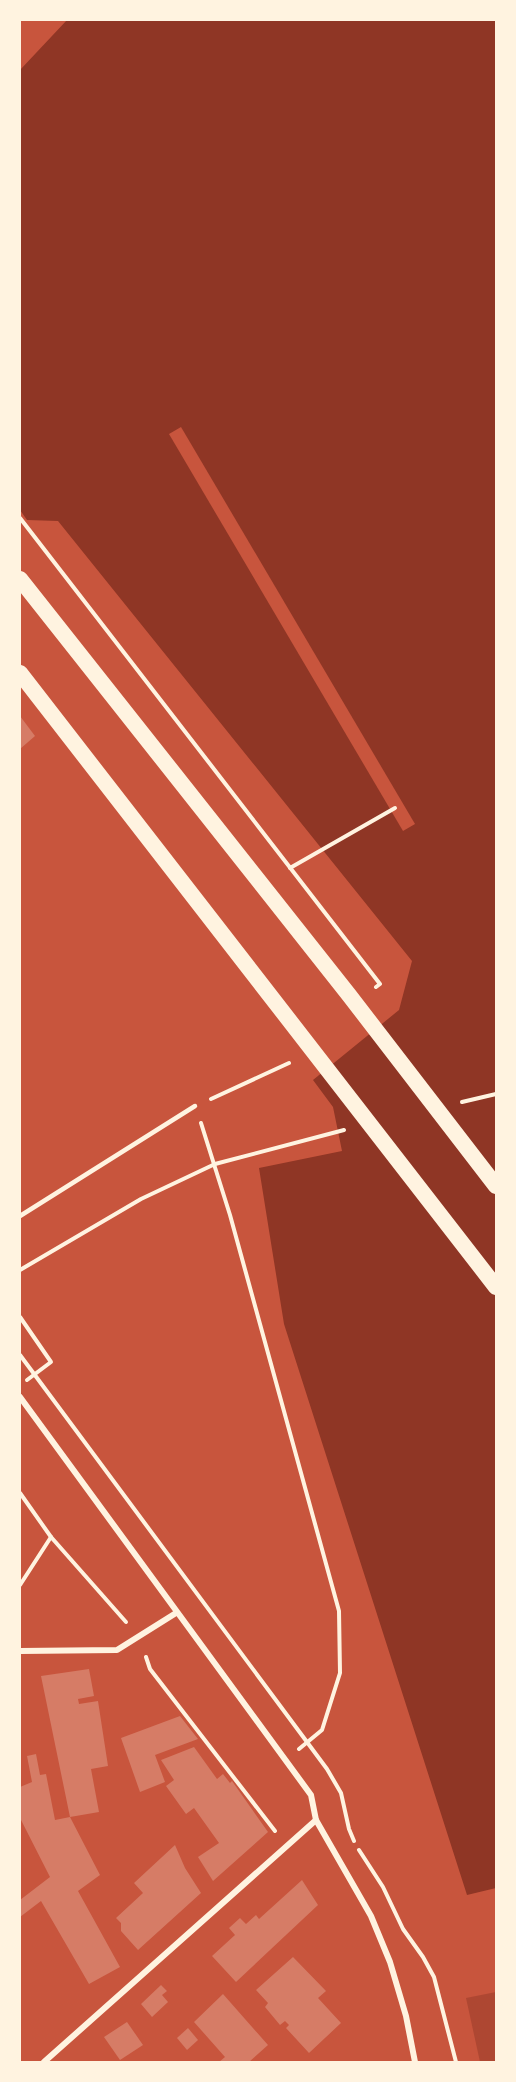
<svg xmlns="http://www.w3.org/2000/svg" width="516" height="2082" viewBox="0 0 516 2082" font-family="'Nunito Sans',sans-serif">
	<rect width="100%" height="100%" fill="#c8553d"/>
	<path fill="#ae4732" d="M 496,1992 L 496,2062 L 480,2062 L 466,1998 Z"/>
	<path fill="#8f3625" d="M 67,20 L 496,20 L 496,1888 L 467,1895 L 284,1324 L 259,1168 L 342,1151 L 333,1107 L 313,1080 L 399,1010 L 412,961 L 58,521 L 27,520 L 20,510 L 20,70 Z"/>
	<path fill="#c8553d" d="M 181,427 L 415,824 L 403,831 L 169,434 Z"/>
	<g fill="#d67c66">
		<path d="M 20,716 L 35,736 L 20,749 Z"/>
		<path d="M 89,1669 L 94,1696 L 78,1699 L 79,1704 L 98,1701 L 108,1766 L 91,1769 L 99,1812 L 70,1817 L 41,1676 Z"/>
		<path d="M 180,1716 L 198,1739 L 155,1755 L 165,1782 L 140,1792 L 121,1738 Z"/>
		<path d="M 194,1747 L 217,1779 L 223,1774 L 230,1783 L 232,1781 L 268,1832 L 213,1881 L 198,1857 L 219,1843 L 194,1808 L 186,1814 L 166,1786 L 174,1780 L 161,1760 Z"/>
		<path d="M 36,1754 L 40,1775 L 46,1774 L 55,1820 L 70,1817 L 100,1875 L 78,1891 L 120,1967 L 89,1984 L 41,1901 L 20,1917 L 20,1900 L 50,1877 L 20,1818 L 20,1787 L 32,1782 L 27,1756 Z"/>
		<path d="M 175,1845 L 185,1868 L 201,1893 L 138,1950 L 121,1931 L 121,1923 L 116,1918 L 143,1893 L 134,1883 Z"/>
		<path d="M 302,1880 L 318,1905 L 236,1982 L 212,1956 L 235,1935 L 229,1928 L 240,1918 L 246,1924 L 256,1915 L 259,1919 Z"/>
		<path d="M 293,1957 L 326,1991 L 318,1998 L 341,2023 L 309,2053 L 286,2028 L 289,2025 L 285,2021 L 280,2025 L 265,2007 L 268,2003 L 256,1990 Z"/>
		<path d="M 161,1985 L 167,1991 L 162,1995 L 168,2002 L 152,2017 L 141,2004 Z"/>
		<path d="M 223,1994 L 268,2045 L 249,2062 L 219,2062 L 225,2057 L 194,2022 Z"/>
		<path d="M 127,2022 L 143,2045 L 120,2060 L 104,2037 Z"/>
		<path d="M 188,2028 L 198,2040 L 187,2050 L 177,2038 Z"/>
	</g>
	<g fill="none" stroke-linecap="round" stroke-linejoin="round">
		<g stroke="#fff3e0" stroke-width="4">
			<path d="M 20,518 L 380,984 L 376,987"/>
			<path d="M 290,868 L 395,808"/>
			<path d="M 211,1099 L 289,1063"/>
			<path d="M 462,1102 L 496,1094"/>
			<path d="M 201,1123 L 230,1215 L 339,1611 L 340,1673 L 322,1730 L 299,1749"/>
			<path d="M 20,1270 L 141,1199 L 215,1164 L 344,1130"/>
			<path d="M 20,1317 L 51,1362 L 27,1380"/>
			<path d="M 20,1355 L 327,1769 L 341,1793 L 349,1829 L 354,1841"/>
			<path d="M 20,1493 L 51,1537"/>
			<path d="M 20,1585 L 51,1537 L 126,1622"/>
			<path d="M 146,1657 L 150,1669 L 275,1831"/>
			<path d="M 359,1850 L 383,1887 L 403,1929 L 423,1957 L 434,1977 L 456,2062"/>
		</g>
		<path stroke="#fff3e0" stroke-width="4.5" d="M 20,1216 L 195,1106"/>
		<g stroke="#fff3e0" stroke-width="6">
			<path d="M 20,1397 L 311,1795 L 316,1820 L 371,1916 L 390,1962 L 406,2016 L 415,2062"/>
			<path d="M 20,1651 L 117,1650 L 176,1613"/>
			<path d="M 44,2062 L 316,1820"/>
		</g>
		<g stroke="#fff3e0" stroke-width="16">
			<path d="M 20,579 L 349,995 L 496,1186"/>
			<path d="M 20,673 L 496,1287"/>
		</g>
	</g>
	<rect width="516" height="2082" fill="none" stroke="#fff3e0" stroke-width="42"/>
</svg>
